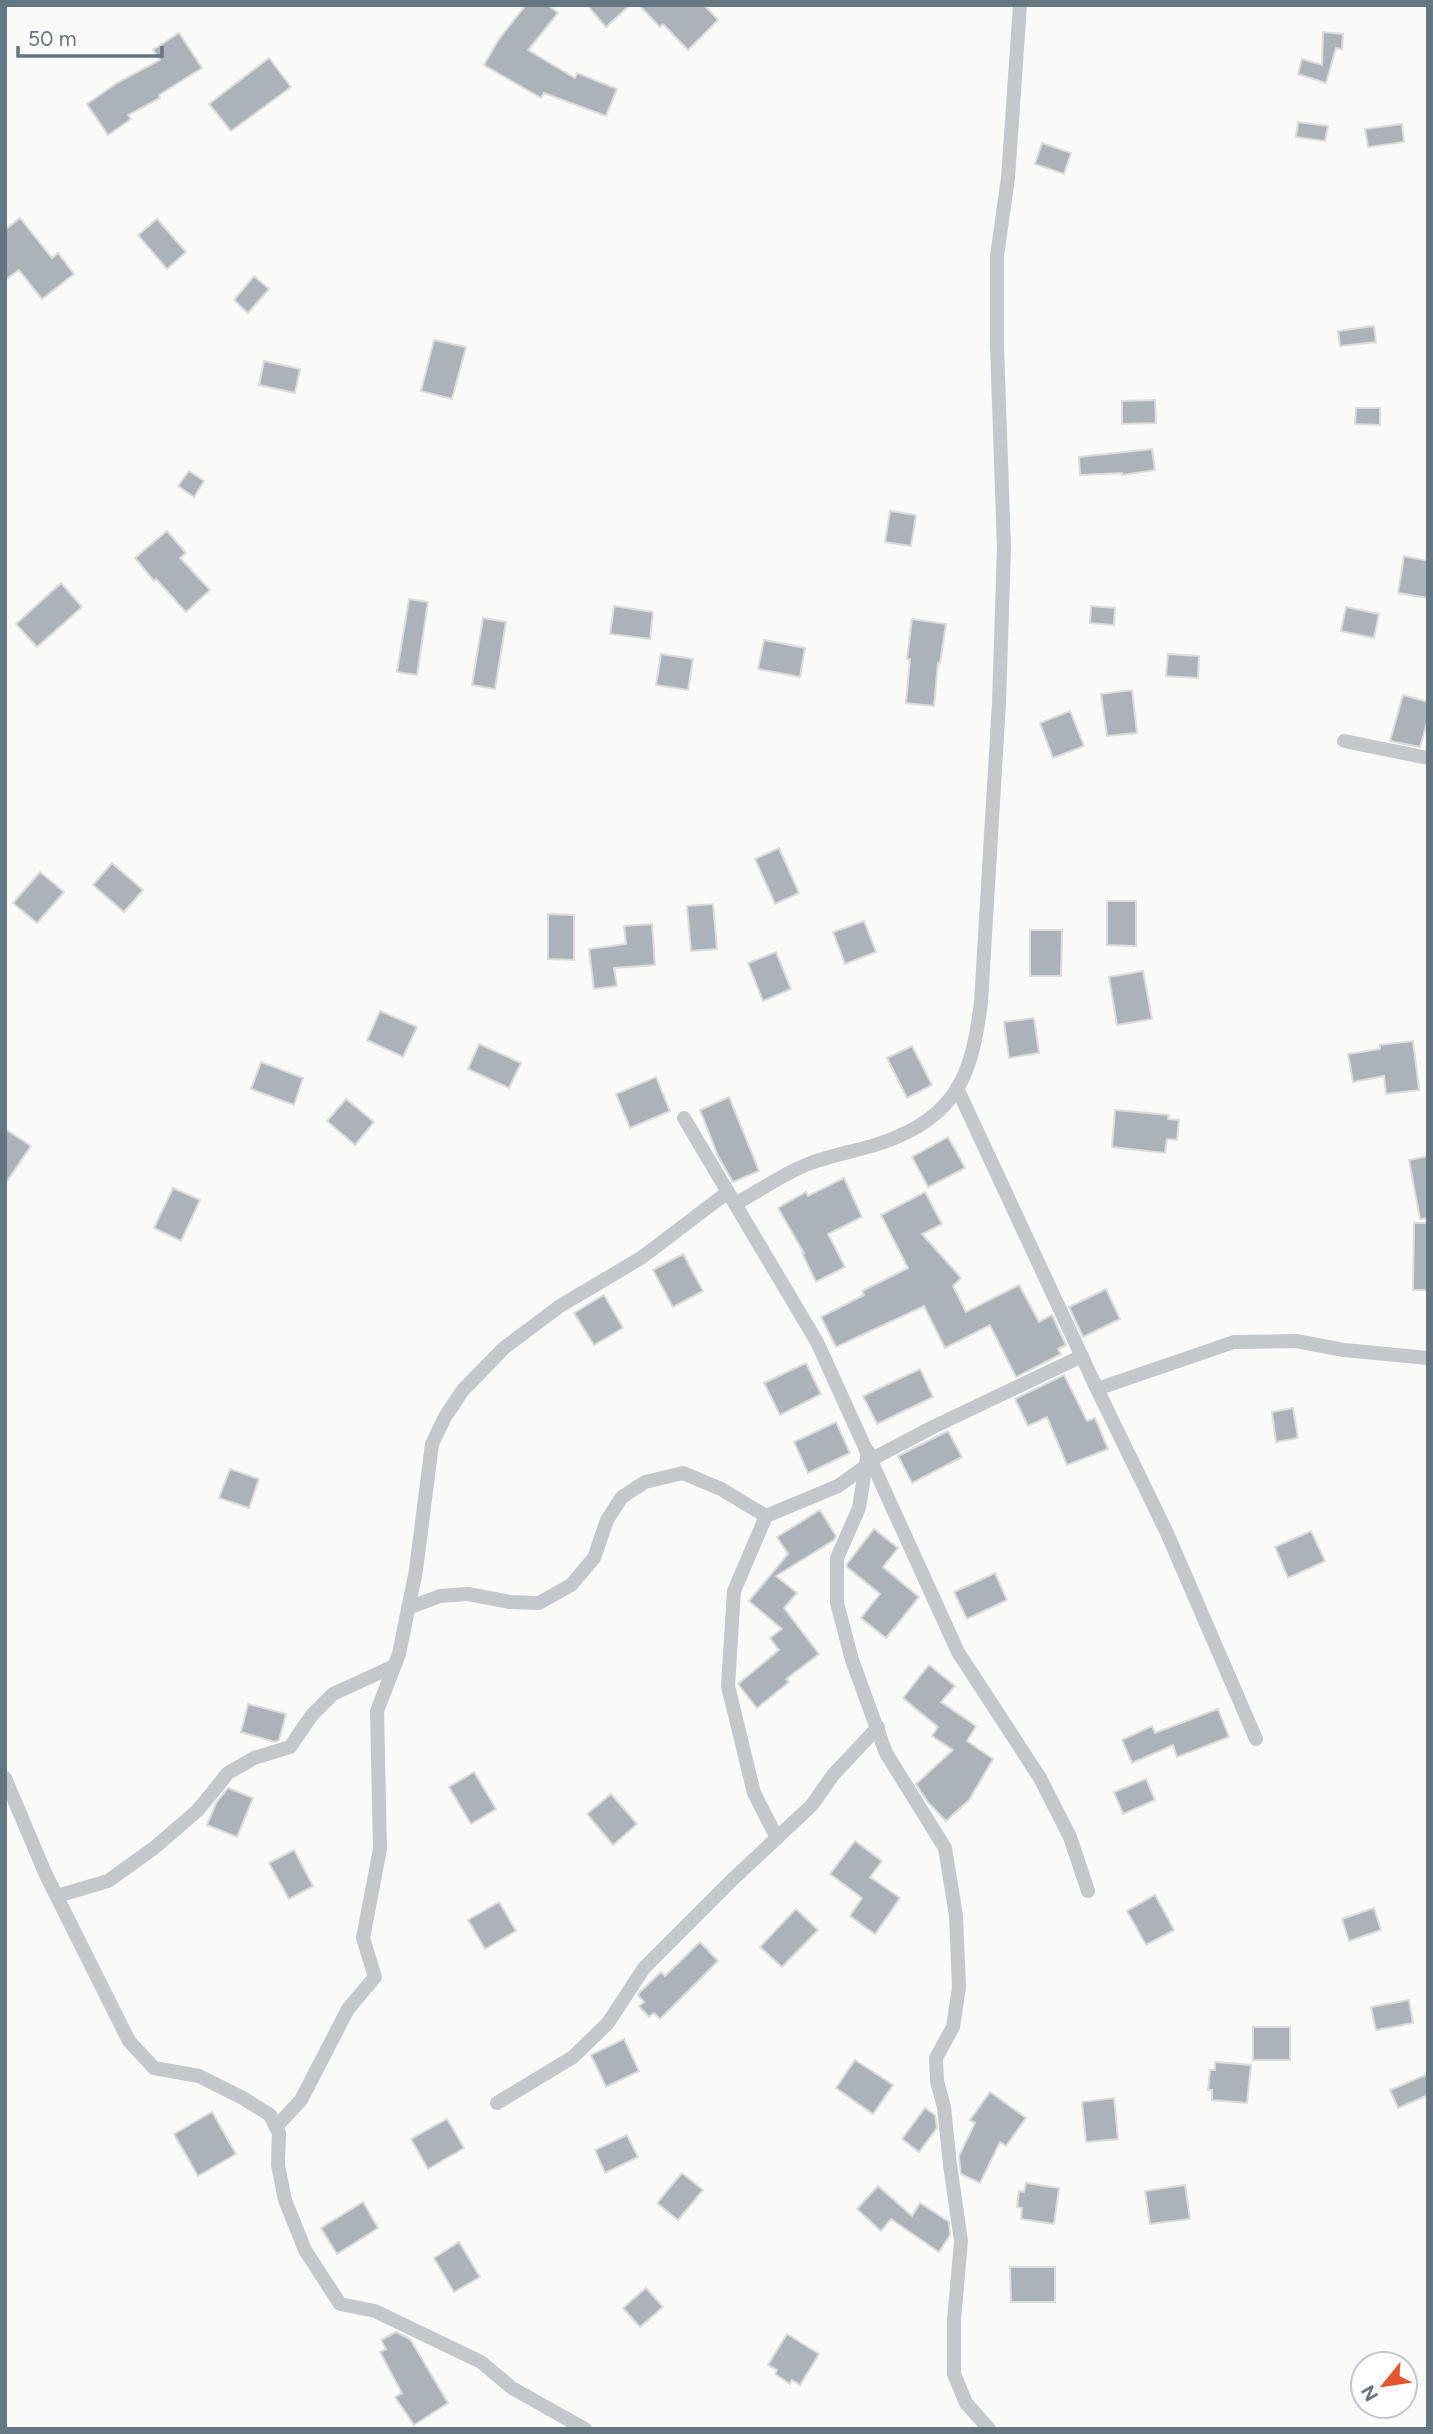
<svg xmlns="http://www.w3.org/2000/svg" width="1433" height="2434" viewBox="0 0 1433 2434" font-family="Figtree,sans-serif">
	<rect width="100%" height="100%" fill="#fafaf8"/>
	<g fill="#aab3b9" stroke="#dcdcda" stroke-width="2">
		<path d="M 526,5 L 548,5 L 558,13 L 528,50 L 575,78 L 577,73 L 617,89 L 606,116 L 544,93 L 541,98 L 484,65 L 499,39 Z"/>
		<path d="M 587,5 L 630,5 L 606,27 Z"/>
		<path d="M 639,5 L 704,5 L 718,20 L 688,50 L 663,24 L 660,27 Z"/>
		<path d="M 1323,32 L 1343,34 L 1342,49 L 1336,48 L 1326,83 L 1298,74 L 1302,59 L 1322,65 Z"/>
		<path d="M 179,33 L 202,68 L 159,95 L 160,98 L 128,115 L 131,119 L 108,135 L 87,104 L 117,83 L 160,60 L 153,50 Z"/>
		<path d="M 269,58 L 291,87 L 231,131 L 209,104 Z"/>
		<path d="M 1298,122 L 1328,126 L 1325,141 L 1296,137 Z"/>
		<path d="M 1402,124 L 1404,142 L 1368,147 L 1365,129 Z"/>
		<path d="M 1042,143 L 1071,153 L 1064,174 L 1035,164 Z"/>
		<path d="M 20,218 L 52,258 L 58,253 L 74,274 L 42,299 L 19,270 L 5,280 L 5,230 Z"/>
		<path d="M 157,219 L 186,252 L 167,269 L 138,235 Z"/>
		<path d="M 254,276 L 269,289 L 248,313 L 234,300 Z"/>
		<path d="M 1374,326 L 1376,342 L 1340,346 L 1338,331 Z"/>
		<path d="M 434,340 L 466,347 L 452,399 L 421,391 Z"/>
		<path d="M 264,361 L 300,369 L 295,393 L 259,385 Z"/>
		<path d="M 1155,400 L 1156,423 L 1122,424 L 1122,401 Z"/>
		<path d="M 1356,408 L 1380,408 L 1380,425 L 1355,424 Z"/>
		<path d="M 1152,449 L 1155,470 L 1122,475 L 1122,473 L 1080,475 L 1079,457 Z"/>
		<path d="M 189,471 L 204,481 L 194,497 L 178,486 Z"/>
		<path d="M 890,511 L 916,515 L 911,546 L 885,542 Z"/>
		<path d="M 167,531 L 186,553 L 180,558 L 210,590 L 186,612 L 156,579 L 154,581 L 135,558 Z"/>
		<path d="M 1404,556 L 1428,561 L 1428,598 L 1398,593 Z"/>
		<path d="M 61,583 L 82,607 L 37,647 L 16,624 Z"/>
		<path d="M 409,599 L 428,602 L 417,675 L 397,672 Z"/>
		<path d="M 614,606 L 653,612 L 650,639 L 610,634 Z"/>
		<path d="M 1091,606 L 1115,608 L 1114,625 L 1090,623 Z"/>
		<path d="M 1346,607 L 1379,614 L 1374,638 L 1341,631 Z"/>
		<path d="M 483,618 L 506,622 L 495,689 L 472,685 Z"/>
		<path d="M 912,619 L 946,624 L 940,663 L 938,663 L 934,706 L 906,703 L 910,659 L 907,659 Z"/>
		<path d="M 764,640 L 805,648 L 800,677 L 758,669 Z"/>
		<path d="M 661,654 L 693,659 L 688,690 L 656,685 Z"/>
		<path d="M 1168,654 L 1199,656 L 1198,678 L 1166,676 Z"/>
		<path d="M 1132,690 L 1137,733 L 1107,736 L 1101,694 Z"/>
		<path d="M 1403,695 L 1428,702 L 1428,719 L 1420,747 L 1390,741 Z"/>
		<path d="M 1070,711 L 1084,746 L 1053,758 L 1040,723 Z"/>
		<path d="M 779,848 L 799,893 L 775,904 L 755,859 Z"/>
		<path d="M 112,863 L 143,890 L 124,912 L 93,885 Z"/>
		<path d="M 40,872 L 64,892 L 37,923 L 13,903 Z"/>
		<path d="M 1107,901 L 1136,901 L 1136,946 L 1107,945 Z"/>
		<path d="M 713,904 L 717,949 L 691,951 L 687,906 Z"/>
		<path d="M 548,914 L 574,915 L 574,960 L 548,959 Z"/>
		<path d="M 864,921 L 876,952 L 845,964 L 833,932 Z"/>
		<path d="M 652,924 L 655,965 L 614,968 L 617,986 L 594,989 L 589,949 L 626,944 L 624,926 Z"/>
		<path d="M 1030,930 L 1062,930 L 1061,976 L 1030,976 Z"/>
		<path d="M 776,952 L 791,989 L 763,1001 L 748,963 Z"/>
		<path d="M 1143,971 L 1152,1019 L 1117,1025 L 1109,977 Z"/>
		<path d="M 380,1011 L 417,1027 L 403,1057 L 367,1040 Z"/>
		<path d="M 1034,1018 L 1039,1053 L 1009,1058 L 1004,1022 Z"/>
		<path d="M 1413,1041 L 1419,1090 L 1386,1094 L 1384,1076 L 1353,1082 L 1348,1054 L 1380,1049 L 1380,1045 Z"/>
		<path d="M 479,1044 L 521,1063 L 509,1088 L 468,1069 Z"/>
		<path d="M 912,1046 L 932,1085 L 907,1098 L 887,1058 Z"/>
		<path d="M 261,1062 L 303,1078 L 294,1105 L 251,1089 Z"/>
		<path d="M 656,1077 L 670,1111 L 630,1128 L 616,1094 Z"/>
		<path d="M 729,1097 L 759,1171 L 733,1182 L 718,1156 L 700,1110 Z"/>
		<path d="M 346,1099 L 374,1122 L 355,1145 L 327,1121 Z"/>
		<path d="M 1115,1110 L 1169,1115 L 1168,1119 L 1179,1120 L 1177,1140 L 1167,1139 L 1165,1153 L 1112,1147 Z"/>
		<path d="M 5,1129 L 31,1146 L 5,1184 Z"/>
		<path d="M 948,1137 L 965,1168 L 928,1187 L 912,1157 Z"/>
		<path d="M 1428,1156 L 1428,1218 L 1420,1219 L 1409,1160 Z"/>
		<path d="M 844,1178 L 862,1217 L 828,1234 L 845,1267 L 816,1282 L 802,1253 L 804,1253 L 778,1208 L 806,1192 L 808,1196 Z"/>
		<path d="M 173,1188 L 200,1200 L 181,1241 L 154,1228 Z"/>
		<path d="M 925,1192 L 942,1224 L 922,1234 L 961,1278 L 953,1286 L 966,1312 L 1019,1285 L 1039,1322 L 1052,1315 L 1066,1345 L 1058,1349 L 1061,1354 L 1016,1377 L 990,1325 L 945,1348 L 924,1306 L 836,1347 L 821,1317 L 864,1295 L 862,1291 L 908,1268 L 881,1215 Z"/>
		<path d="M 1414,1223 L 1428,1223 L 1428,1290 L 1413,1290 Z"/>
		<path d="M 683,1254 L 703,1291 L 673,1307 L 653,1270 Z"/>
		<path d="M 1106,1289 L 1120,1319 L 1083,1337 L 1069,1307 Z"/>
		<path d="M 604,1295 L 623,1328 L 594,1345 L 574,1313 Z"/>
		<path d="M 806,1363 L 821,1394 L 780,1415 L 764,1383 Z"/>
		<path d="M 920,1369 L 933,1397 L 877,1424 L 863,1396 Z"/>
		<path d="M 1064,1375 L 1087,1421 L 1095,1418 L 1108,1449 L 1067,1465 L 1047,1417 L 1028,1426 L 1015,1399 Z"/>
		<path d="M 1293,1408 L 1298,1438 L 1276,1442 L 1272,1412 Z"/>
		<path d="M 836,1422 L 850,1453 L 808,1473 L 794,1442 Z"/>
		<path d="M 948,1431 L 962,1457 L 912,1483 L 898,1456 Z"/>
		<path d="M 230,1469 L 259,1479 L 249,1508 L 219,1498 Z"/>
		<path d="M 820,1510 L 836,1536 L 834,1540 L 776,1576 L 797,1593 L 784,1608 L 819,1654 L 786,1679 L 789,1682 L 757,1708 L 738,1684 L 779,1650 L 770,1638 L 782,1629 L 749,1601 L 788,1554 L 777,1537 Z"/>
		<path d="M 874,1529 L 898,1548 L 883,1567 L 919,1597 L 886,1638 L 861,1618 L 880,1594 L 847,1567 L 847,1564 Z"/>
		<path d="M 1311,1531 L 1325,1561 L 1288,1578 L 1275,1547 Z"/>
		<path d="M 995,1573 L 1007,1600 L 967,1619 L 954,1592 Z"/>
		<path d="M 929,1665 L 955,1686 L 941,1702 L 976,1726 L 967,1741 L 993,1759 L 969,1800 L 946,1821 L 927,1801 L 916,1784 L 953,1750 L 932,1736 L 938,1727 L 903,1698 Z"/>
		<path d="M 248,1704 L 286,1714 L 279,1740 L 275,1742 L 241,1732 Z"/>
		<path d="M 1218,1709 L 1229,1737 L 1177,1757 L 1173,1745 L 1132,1763 L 1122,1740 L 1152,1726 L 1155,1733 Z"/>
		<path d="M 474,1772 L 496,1809 L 471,1824 L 449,1787 Z"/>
		<path d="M 1146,1779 L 1155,1800 L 1123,1814 L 1114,1792 Z"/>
		<path d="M 228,1788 L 253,1798 L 237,1837 L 207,1825 L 216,1803 Z"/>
		<path d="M 611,1794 L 637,1824 L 613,1845 L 587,1814 Z"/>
		<path d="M 855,1841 L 882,1861 L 870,1877 L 900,1898 L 875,1934 L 850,1916 L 862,1898 L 830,1874 Z"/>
		<path d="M 294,1850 L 313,1886 L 289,1899 L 269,1863 Z"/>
		<path d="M 1155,1895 L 1174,1930 L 1146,1945 L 1127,1911 Z"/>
		<path d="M 499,1902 L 516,1931 L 485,1949 L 468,1920 Z"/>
		<path d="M 1374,1908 L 1381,1930 L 1349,1941 L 1342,1919 Z"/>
		<path d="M 796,1909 L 818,1930 L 782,1967 L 760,1947 Z"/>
		<path d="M 700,1942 L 718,1961 L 660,2019 L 654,2013 L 649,2017 L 639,2006 L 644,2002 L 638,1995 L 640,1992 L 661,1972 L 665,1976 Z"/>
		<path d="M 1409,2000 L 1413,2023 L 1376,2030 L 1371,2007 Z"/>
		<rect x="1253" y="2027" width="37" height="33"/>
		<path d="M 624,2039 L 639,2071 L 606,2087 L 591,2055 Z"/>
		<path d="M 855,2060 L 893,2085 L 873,2114 L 836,2088 Z"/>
		<path d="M 1215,2062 L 1251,2065 L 1247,2103 L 1212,2100 L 1212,2090 L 1208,2090 L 1210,2070 L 1215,2070 Z"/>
		<path d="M 1428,2074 L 1428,2095 L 1398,2108 L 1390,2090 Z"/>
		<path d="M 990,2092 L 1026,2118 L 1006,2146 L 1000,2142 L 980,2183 L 961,2174 L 959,2156 L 975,2123 L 970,2120 Z"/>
		<path d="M 1114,2098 L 1118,2139 L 1086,2142 L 1082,2102 Z"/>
		<path d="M 925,2108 L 935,2115 L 937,2128 L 919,2152 L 902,2139 Z"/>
		<path d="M 212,2112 L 236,2154 L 198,2176 L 174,2134 Z"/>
		<path d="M 447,2119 L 464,2148 L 428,2169 L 411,2139 Z"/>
		<path d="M 627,2135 L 638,2157 L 605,2173 L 595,2150 Z"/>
		<path d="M 682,2173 L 703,2190 L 678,2220 L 657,2203 Z"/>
		<path d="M 1026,2183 L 1059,2188 L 1054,2224 L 1021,2219 L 1022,2208 L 1017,2207 L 1019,2191 L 1024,2192 Z"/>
		<path d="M 1185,2185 L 1190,2219 L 1150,2224 L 1145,2191 Z"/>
		<path d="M 878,2186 L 912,2216 L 920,2203 L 949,2222 L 950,2235 L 939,2252 L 891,2219 L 881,2231 L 857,2209 Z"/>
		<path d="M 363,2202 L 378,2228 L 337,2254 L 321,2228 Z"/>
		<path d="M 459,2242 L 480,2277 L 454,2292 L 434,2258 Z"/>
		<path d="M 1010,2267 L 1055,2267 L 1055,2302 L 1011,2302 Z"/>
		<path d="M 646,2288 L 663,2307 L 640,2327 L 623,2308 Z"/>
		<path d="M 396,2332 L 410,2339 L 448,2403 L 414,2425 L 395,2397 L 402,2393 L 380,2352 L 386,2349 L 381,2340 Z"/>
		<path d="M 787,2334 L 819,2354 L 800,2385 L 792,2380 L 790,2384 L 775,2374 L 777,2370 L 768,2365 Z"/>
	</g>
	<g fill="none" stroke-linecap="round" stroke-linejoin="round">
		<g stroke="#c3c8cc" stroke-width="14">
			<path d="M 1344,741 L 1428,758"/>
			<path d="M 957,1088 L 1097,1389 L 1167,1533 L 1256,1739"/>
			<path d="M 684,1118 L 817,1342 L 958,1652 L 1040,1778 L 1070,1837 L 1088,1891"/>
			<path d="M 735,1204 C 760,1191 785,1172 811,1163 C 840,1152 872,1149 899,1136 C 962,1109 973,1065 981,1002 L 999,703 L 1004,548 L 997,346 L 997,256 L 1008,178 L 1020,5"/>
			<path d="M 1097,1389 L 1234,1342 L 1296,1341 L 1344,1350 L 1428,1358"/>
			<path d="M 868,1451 L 859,1508 L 837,1558 L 837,1603 L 852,1660 L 886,1753 L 945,1848 L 956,1916 L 959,1987 L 953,2027 L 936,2058 L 937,2081 L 944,2107 L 950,2165 L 961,2241 L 954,2320 L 954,2374 L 966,2403 L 989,2429"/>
			<path d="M 872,1459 L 931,1428 L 1082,1356"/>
			<path d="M 766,1516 L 734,1591 L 728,1686 L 754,1793 L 777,1838"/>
			<path d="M 408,1608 L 440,1596 L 468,1594 L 510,1602 L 539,1603 L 571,1585 L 594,1558 L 607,1520 L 622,1497 L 645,1482 L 683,1473 L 721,1489 L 766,1516 L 838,1486 L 866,1466"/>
			<path d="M 5,1778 L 46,1875 L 129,2041 L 154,2068 L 199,2076 L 243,2098 L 270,2115 L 279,2133 L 278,2165 L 285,2200 L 305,2250 L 340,2304 L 375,2311 L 481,2362 L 512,2388 L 585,2429"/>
			<path d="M 57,1896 L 108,1881 L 154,1848 L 198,1810 L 228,1773 L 254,1758 L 290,1747 L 312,1715 L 333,1694 L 394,1666"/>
			<path d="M 497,2103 L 573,2057 L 608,2023 L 644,1968 L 732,1880 L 812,1805 L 833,1775 L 878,1727"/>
			<path d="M 276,2127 L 301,2100 L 348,2009 L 375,1977 L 363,1938 L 380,1849 L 377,1711 L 399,1654 L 416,1570 L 432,1444 L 445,1417 L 463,1390 L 504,1348 L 560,1306 L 641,1258 L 728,1192"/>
		</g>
	</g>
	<rect width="1433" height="2434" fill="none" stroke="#657683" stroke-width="14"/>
	<g transform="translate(1384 2385) rotate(240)"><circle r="33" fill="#ffffff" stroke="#c1c8cd" stroke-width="2"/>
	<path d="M0-5L12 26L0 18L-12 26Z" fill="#e4572e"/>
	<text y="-10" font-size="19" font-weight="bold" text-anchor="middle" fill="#657683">N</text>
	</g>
	<path d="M18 46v10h144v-10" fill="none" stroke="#657683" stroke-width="3.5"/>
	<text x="28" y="46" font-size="21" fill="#657683" stroke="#ffffff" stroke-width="5" paint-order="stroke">50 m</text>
</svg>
